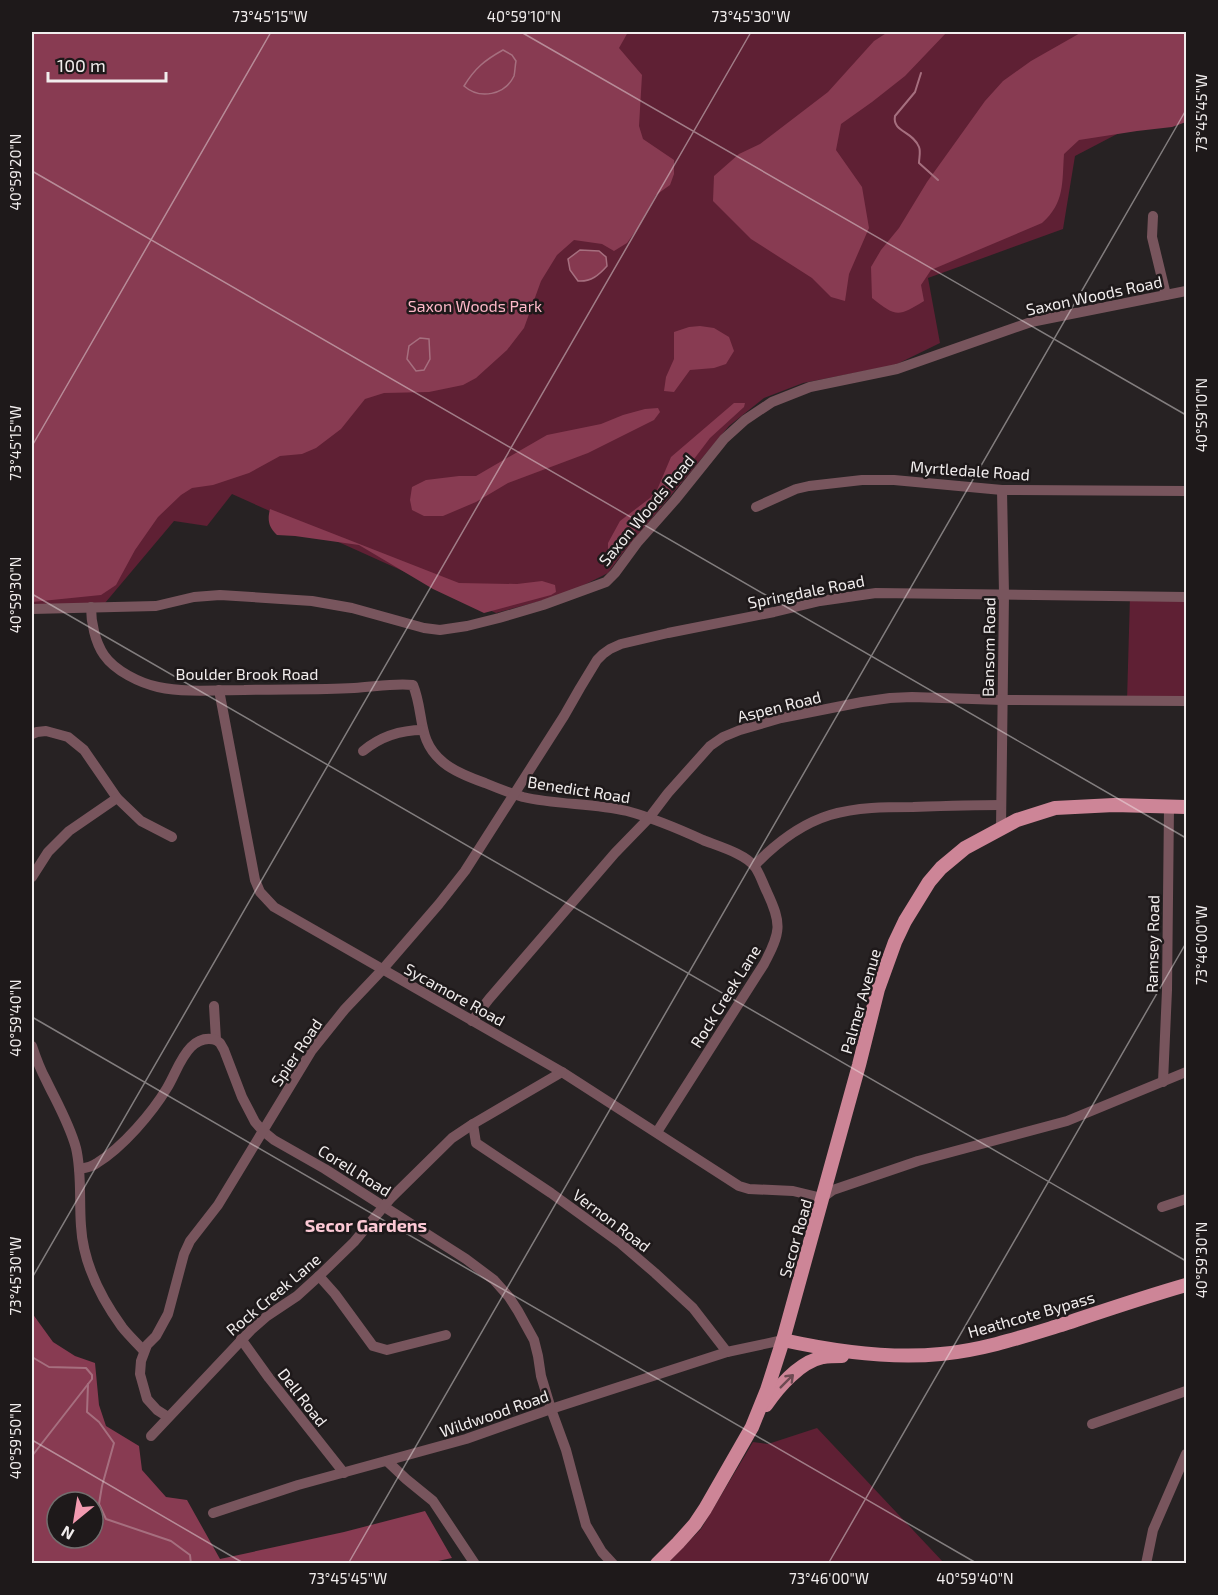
<svg xmlns="http://www.w3.org/2000/svg" width="1218" height="1595" viewBox="0 0 1218 1595" font-family="'Exo 2',sans-serif">
	<rect width="100%" height="100%" fill="#272223"/>
	<g fill="#5f2034">
		<path d="M 32,32 L 1186,32 L 1186,98 L 1075,156 L 1063,229 L 928,278 L 940,343 L 895,365 L 803,383 L 764,398 L 729,426 L 622,554 L 608,573 L 566,594 L 496,613 L 232,494 L 207,526 L 174,521 L 105,603 L 32,607 Z"/>
		<path d="M 1186,595 L 1186,703 L 1127,701 L 1130,596 Z"/>
		<path d="M 817,1428 L 944,1563 L 667,1564 L 701,1529 L 753,1442 L 768,1444 Z"/>
	</g>
	<g fill="#883b52" fill-rule="evenodd">
		<path d="M 32,32 L 628,32 L 619,48 L 642,75 L 639,126 L 643,139 L 674,160 L 674,174 L 670,185 L 656,195 L 637,229 L 627,243 L 614,251 L 602,244 L 574,240 L 557,255 L 541,281 L 524,328 L 507,350 L 476,378 L 463,385 L 429,392 L 384,393 L 365,399 L 341,429 L 316,448 L 302,454 L 280,456 L 249,473 L 213,485 L 192,488 L 181,495 L 158,517 L 135,550 L 116,585 L 101,595 L 32,602 Z"/>
		<path d="M 888,32 L 947,32 L 905,76 L 872,102 L 841,124 L 836,150 L 862,187 L 869,228 L 849,274 L 845,301 L 831,297 L 812,278 L 751,239 L 713,201 L 714,176 L 739,154 L 760,144 L 828,92 L 874,41 Z"/>
		<path d="M 1082,32 L 1186,32 L 1186,122 L 1172,127 L 1137,131 L 1079,140 L 1064,154 C 1062,182 1065,203 1042,223 L 931,270 L 921,285 L 924,301 C 898,317 896,317 872,298 L 871,267 L 881,250 L 899,228 L 927,182 L 985,101 L 1003,81 L 1031,61 Z"/>
		<path d="M 700,326 L 714,328 L 729,337 L 734,351 L 726,364 L 714,368 L 690,370 L 674,392 L 664,391 L 666,377 L 674,359 L 674,332 L 689,327 Z"/>
		<path d="M 734,403 L 745,403 L 744,407 L 710,438 L 669,492 L 631,535 L 613,559 L 608,557 L 608,543 L 620,521 L 650,498 L 657,490 L 671,457 Z"/>
		<path d="M 658,408 L 660,412 L 654,420 L 588,453 L 508,483 L 476,502 L 443,516 L 424,516 L 412,510 L 410,500 L 412,487 L 426,480 L 459,476 L 476,476 L 547,435 L 601,424 L 623,415 L 645,409 Z"/>
		<path d="M 270,509 L 459,583 L 517,584 L 542,581 L 555,585 L 556,592 L 551,595 L 484,613 L 433,589 L 359,545 L 295,536 L 277,535 C 269,527 267,521 270,509 Z"/>
		<path d="M 32,1313 L 53,1342 L 75,1356 L 95,1363 L 99,1405 L 106,1426 L 139,1446 L 142,1470 L 166,1497 L 187,1500 L 220,1559 L 344,1532 L 425,1511 L 452,1558 L 424,1564 L 32,1563 ZM 57,1502 L 93,1502 L 93,1538 L 57,1538 Z"/>
	</g>
	<g fill="#863950" stroke="#a66f7f" stroke-width="1.5">
		<path d="M 503,50 L 512,55 L 516,61 C 515,66 515,72 514,76 C 505,95 480,100 464,86 C 475,68 485,60 503,50 Z"/>
		<path d="M 580,250 L 599,251 L 606,257 L 607,266 C 599,275 591,282 578,281 L 570,270 L 568,259 Z"/>
		<path d="M 420,338 L 429,339 L 430,359 L 424,370 L 416,371 L 407,359 L 409,346 Z"/>
	</g>
	<g fill="none" stroke-linecap="round" stroke-linejoin="round">
		<g stroke="#a66f7f" stroke-width="2">
			<path d="M 921,73 L 915,92 L 895,116 C 892,132 913,131 919,147 C 921,152 919,158 919,163 L 938,180"/>
			<path d="M 32,1357 L 49,1367 L 86,1368 L 92,1375 L 92,1379 L 32,1456"/>
			<path d="M 88,1384 L 87,1412 L 99,1422 L 114,1443 L 102,1486 L 99,1504 L 106,1519 L 171,1541 L 190,1555 L 191,1564"/>
		</g>
		<g stroke="#78555d" stroke-width="10">
			<path d="M 1153,216 L 1152,237 L 1166,295"/>
			<path d="M 756,507 L 796,489 L 809,486 L 862,480 L 894,480 L 1002,490 L 1186,491"/>
			<path d="M 91,607 C 91,622 95,642 104,655 C 115,671 140,683 158,687 C 186,693 216,690 244,690 C 281,689 317,690 354,688 C 374,687 393,683 413,685 C 425,714 416,741 444,763 C 455,772 471,778 485,783 C 497,788 510,793 523,797 C 557,805 593,803 627,811 C 653,818 679,829 703,840 C 718,846 746,854 755,867 C 760,874 763,884 767,892 C 782,924 781,932 764,964 L 657,1132"/>
			<path d="M 32,609 L 156,606 L 194,597 L 220,595 L 312,601 L 352,608 L 424,628 L 440,630 L 467,626 L 499,618 L 543,605 L 606,582 L 615,573 L 637,543 L 675,500 L 724,439 L 745,420 L 772,402 L 810,387 L 897,369 L 1031,322 L 1186,291"/>
			<path d="M 219,690 L 255,880 L 260,892 L 274,907 L 562,1072 L 739,1186 L 749,1189 L 793,1191 L 822,1198 L 833,1190 L 918,1161 L 1067,1121 L 1186,1072"/>
			<path d="M 32,734 L 37,732 L 46,731 L 68,737 L 84,750 L 117,798 L 141,821 L 172,837"/>
			<path d="M 363,751 C 381,736 400,730 423,730"/>
			<path d="M 1001,828 L 1004,594 L 1002,490"/>
			<path d="M 754,866 C 775,844 801,824 830,815 C 857,807 886,807 913,807 C 942,806 972,805 1001,805"/>
			<path d="M 32,877 L 48,852 L 69,831 L 117,798"/>
			<path d="M 214,1006 L 216,1040 L 220,1043 L 224,1050 L 242,1097 L 255,1122 L 263,1131 L 274,1140 L 325,1169 L 466,1259 L 494,1280 L 509,1297 L 518,1311 L 534,1340 L 538,1356 L 541,1376 L 551,1409 L 566,1450 L 586,1525 L 602,1552 L 613,1564"/>
			<path d="M 472,1021 L 489,999 L 615,853 L 649,818 L 668,793 L 710,746 L 723,737 L 740,730 L 781,718 L 862,702 L 890,698 L 912,697 L 1002,700 L 1186,701"/>
			<path d="M 32,1046 C 36,1058 40,1069 46,1080 C 57,1103 69,1123 76,1148 C 82,1173 79,1200 81,1226 C 83,1262 101,1298 122,1327 C 129,1336 137,1343 144,1351"/>
			<path d="M 1163,1082 L 1167,990 L 1169,807"/>
			<path d="M 473,1124 L 476,1143 L 551,1193 L 620,1243 L 655,1273 L 693,1308 L 727,1352"/>
			<path d="M 79,1169 C 86,1168 92,1167 97,1163 C 123,1147 152,1113 167,1088 C 175,1075 180,1058 191,1047 C 198,1040 206,1037 216,1040"/>
			<path d="M 1162,1207 L 1186,1199"/>
			<path d="M 319,1276 L 335,1294 L 373,1346 L 387,1350 L 446,1335"/>
			<path d="M 241,1339 L 269,1378 L 344,1473"/>
			<path d="M 168,1417 L 157,1410 L 147,1399 L 140,1374 L 141,1361 L 147,1345 L 156,1336 L 168,1314 L 184,1254 L 190,1241 L 218,1205 L 312,1050 L 345,1009 L 382,970 L 439,904 L 465,871 L 564,716 L 580,688 L 597,660 L 603,654 L 610,649 L 621,644 L 668,633 L 774,612 L 820,601 L 876,593 L 1186,597"/>
			<path d="M 1092,1424 L 1186,1391"/>
			<path d="M 151,1436 L 251,1330 L 267,1316 L 297,1296 L 319,1276 L 354,1242 L 390,1199 L 452,1138 L 473,1124 L 562,1072"/>
			<path d="M 387,1461 L 406,1479 L 433,1501 L 475,1564"/>
			<path d="M 213,1513 L 298,1485 L 466,1439 L 551,1409 L 727,1352 L 783,1340"/>
			<path d="M 1146,1564 L 1153,1530 L 1186,1454"/>
		</g>
		<g stroke="#cd8597" stroke-width="14">
			<path d="M 783,1340 C 833,1351 891,1359 941,1354 C 983,1350 1022,1337 1061,1325 C 1103,1311 1144,1297 1186,1285"/>
			<path d="M 766,1405 C 779,1386 800,1362 823,1357 C 829,1356 836,1356 842,1356"/>
			<path d="M 657,1564 L 678,1543 L 695,1524 L 705,1509 L 752,1427 L 767,1390 L 783,1340 L 859,1065 L 878,989 L 895,942 L 905,921 L 929,882 L 941,868 L 965,848 L 1017,820 L 1055,808 L 1114,805 L 1186,807"/>
		</g>
	</g>
	<defs><path id="oneway-shaft" d="M-6 0H5M1.5-3L5.5 0L1.5 3" fill="none" stroke-width="1.6" stroke-linecap="round" stroke-linejoin="round" transform="scale(1.5)"/></defs>
	<use stroke="#6d4a52" href="#oneway-shaft" transform="translate(787 1381) rotate(-45)"/>
	<path fill="none" stroke="#f1eded" stroke-width="1.5" stroke-opacity="0.45" d="M 521,32 L 1186,415M 32,171 L 1186,838M 32,446 L 271,32M 32,594 L 1186,1261M 32,1017 L 978,1564M 32,1278 L 751,32M 32,1440 L 245,1564M 348,1564 L 1186,110M 828,1564 L 1186,943"/>
	<g text-anchor="middle" dominant-baseline="central" stroke-width="5" stroke-linejoin="round" paint-order="stroke">
		<g font-size="16" fill="#f1eded" stroke="#1e191a">
			<text transform="translate(1094 295) rotate(-12)">Saxon Woods Road</text>
			<text transform="translate(970 470) rotate(4)">Myrtledale Road</text>
			<text transform="translate(646 510) rotate(-50)">Saxon Woods Road</text>
			<text transform="translate(806 591) rotate(-11)">Springdale Road</text>
			<text transform="translate(988 647) rotate(-89)">Bansom Road</text>
			<text x="247" y="673">Boulder Brook Road</text>
			<text transform="translate(779 706) rotate(-14)">Aspen Road</text>
			<text transform="translate(579 789) rotate(9)">Benedict Road</text>
			<text transform="translate(1152 944) rotate(-89)">Ramsey Road</text>
			<text transform="translate(455 994) rotate(29)">Sycamore Road</text>
			<text transform="translate(725 996) rotate(-58)">Rock Creek Lane</text>
			<text transform="translate(860 1001) rotate(-74)">Palmer Avenue</text>
			<text transform="translate(296 1052) rotate(-56)">Spier Road</text>
			<text transform="translate(355 1170) rotate(32)">Corell Road</text>
			<text transform="translate(612 1220) rotate(37)">Vernon Road</text>
			<text transform="translate(795 1238) rotate(-74)">Secor Road</text>
			<text transform="translate(273 1294) rotate(-40)">Rock Creek Lane</text>
			<text transform="translate(1031 1314) rotate(-16)">Heathcote Bypass</text>
			<text transform="translate(303 1397) rotate(52)">Dell Road</text>
			<text transform="translate(494 1413) rotate(-19)">Wildwood Road</text>
		</g>
		<g font-size="16" fill="#fdb8c8" stroke="#1e191a">
			<text x="475" y="305">Saxon Woods Park</text>
		</g>
		<g font-size="18" font-weight="bold" fill="#fcc9d5" stroke="#1e191a">
			<text x="366" y="1225">Secor Gardens</text>
		</g>
	</g>
	<rect width="1218" height="1595" fill="none" stroke="#1e191a" stroke-width="66"/>
	<g transform="translate(75 1520) rotate(210)"><circle r="28" fill="#1e191a" stroke="#726e6e" stroke-width="1.5"/>
	<path d="M0-4.5L10 22L0 15L-10 22Z" fill="#f29ab0"/>
	<text y="-9" font-size="16" font-weight="bold" text-anchor="middle" fill="#f1eded">N</text>
	</g>
	<path d="M48 72v9h118v-9" fill="none" stroke="#f1eded" stroke-width="3"/>
	<text x="57" y="72" font-size="18" fill="#f1eded" stroke="#1e191a" stroke-width="4.5" paint-order="stroke">100 m</text>
	<rect x="33" y="33" width="1152" height="1529" fill="none" stroke="#f1eded" stroke-width="2"/>
	<g font-size="15" text-anchor="middle" fill="#f1eded">
		<text x="270" y="22">73°45'15"W</text>
		<text x="524" y="22">40°59'10"N</text>
		<text x="751" y="22">73°45'30"W</text>
		<text transform="translate(1202 113) rotate(-90)" y="5">73°45'45"W</text>
		<text transform="translate(16 172) rotate(-90)" y="5">40°59'20"N</text>
		<text transform="translate(1202 415) rotate(-90)" y="5">40°59'10"N</text>
		<text transform="translate(16 443) rotate(-90)" y="5">73°45'15"W</text>
		<text transform="translate(16 595) rotate(-90)" y="5">40°59'30"N</text>
		<text transform="translate(1202 945) rotate(-90)" y="5">73°46'00"W</text>
		<text transform="translate(16 1018) rotate(-90)" y="5">40°59'40"N</text>
		<text transform="translate(1202 1260) rotate(-90)" y="5">40°59'30"N</text>
		<text transform="translate(16 1276) rotate(-90)" y="5">73°45'30"W</text>
		<text transform="translate(16 1441) rotate(-90)" y="5">40°59'50"N</text>
		<text x="348" y="1584">73°45'45"W</text>
		<text x="829" y="1584">73°46'00"W</text>
		<text x="975" y="1584">40°59'40"N</text>
	</g>
</svg>
